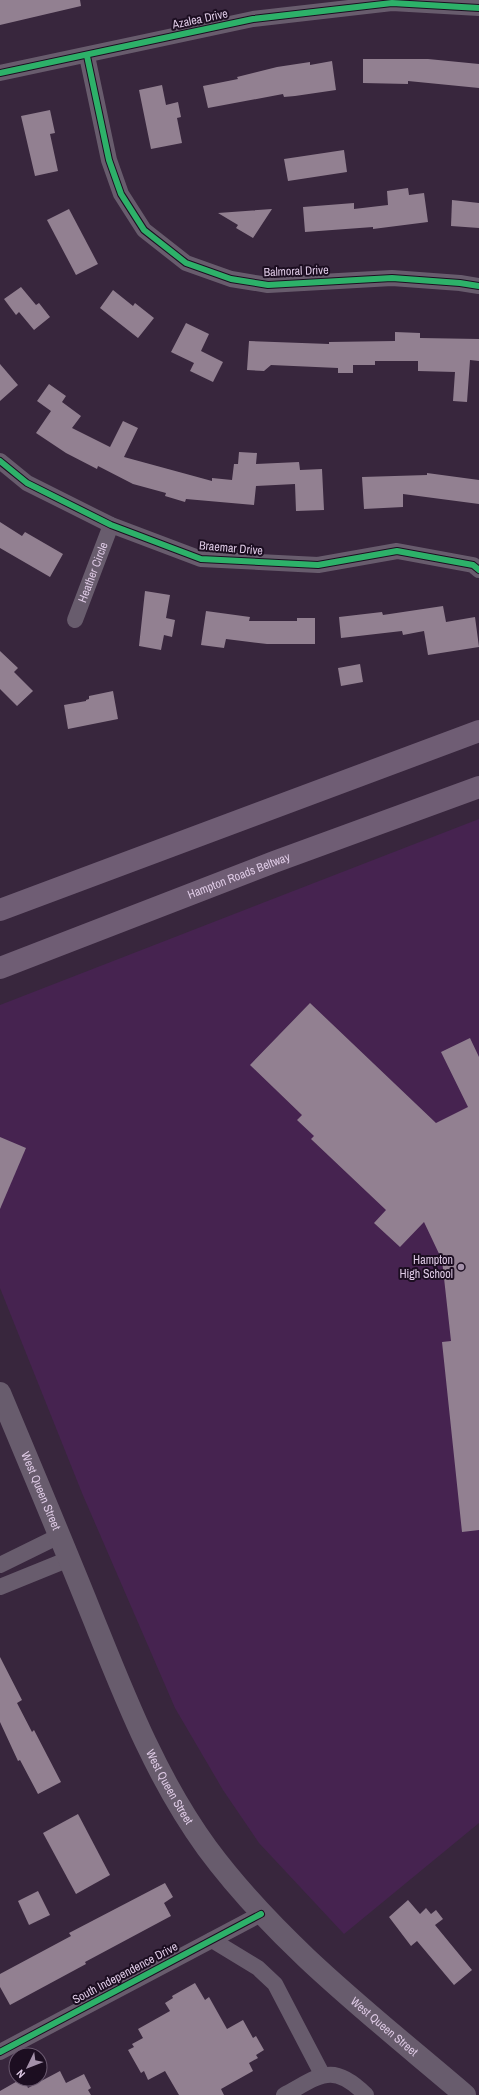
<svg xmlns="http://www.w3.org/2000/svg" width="479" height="2095" viewBox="0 0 479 2095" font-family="'Archivo Narrow',sans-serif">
	<rect width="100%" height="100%" fill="#38263d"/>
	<path fill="#462350" d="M 479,819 L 479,1823 L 344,1934 L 259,1843 L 223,1790 L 175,1708 L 82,1493 L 0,1288 L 0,1005 Z"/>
	<g fill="#928091">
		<path d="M 0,0 L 80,0 L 81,6 L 0,25 Z"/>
		<path d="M 363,59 L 428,59 L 479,64 L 479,88 L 408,81 L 408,84 L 363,83 Z"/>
		<path d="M 332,61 L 336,90 L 295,96 L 284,97 L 283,94 L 208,108 L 203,86 L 238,79 L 237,77 L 277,67 L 310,62 L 310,65 Z"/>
		<path d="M 162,85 L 166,105 L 178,102 L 181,117 L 177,118 L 182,143 L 151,149 L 139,90 Z"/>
		<path d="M 50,110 L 55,133 L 50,134 L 58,171 L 35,176 L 21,116 Z"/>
		<path d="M 344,150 L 347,172 L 288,181 L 284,159 Z"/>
		<path d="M 408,188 L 409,195 L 424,193 L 428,222 L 373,229 L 373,227 L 305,232 L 303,207 L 354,203 L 354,209 L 388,205 L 387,191 Z"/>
		<path d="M 452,200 L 479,203 L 479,228 L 451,226 Z"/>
		<path d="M 69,209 L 98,264 L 76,275 L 47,220 Z"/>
		<path d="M 272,209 L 253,238 L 236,228 L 238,225 L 218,213 Z"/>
		<path d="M 21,287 L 36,305 L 39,303 L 50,317 L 34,330 L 19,312 L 16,315 L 4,299 Z"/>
		<path d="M 113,290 L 133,306 L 135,303 L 154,318 L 138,338 L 100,308 Z"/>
		<path d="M 186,323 L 209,334 L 201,351 L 223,362 L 213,382 L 190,371 L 194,363 L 171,352 Z"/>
		<path d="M 395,332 L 420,333 L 420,338 L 479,339 L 479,361 L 470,360 L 467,402 L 453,401 L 455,372 L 418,371 L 418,361 L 375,361 L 375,365 L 353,365 L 353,373 L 338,373 L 338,368 L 271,365 L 264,371 L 247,370 L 249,341 L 329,344 L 329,342 L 395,341 Z"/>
		<path d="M 0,364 L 18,385 L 0,401 Z"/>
		<path d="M 49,384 L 66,396 L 62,402 L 81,416 L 72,428 L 110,447 L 123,421 L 138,428 L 124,457 L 212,481 L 212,478 L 232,480 L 234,464 L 238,464 L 239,452 L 257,453 L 256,464 L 299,462 L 300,470 L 322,469 L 324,510 L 296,511 L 295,484 L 256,486 L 254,505 L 186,499 L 185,502 L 165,496 L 166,493 L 133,484 L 98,466 L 97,469 L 66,453 L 36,433 L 51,411 L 37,401 Z"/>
		<path d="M 427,473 L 479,480 L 479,504 L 403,494 L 403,507 L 364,509 L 362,477 L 427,475 Z"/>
		<path d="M 0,522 L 22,536 L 25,532 L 63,554 L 50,577 L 0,548 Z"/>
		<path d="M 145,591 L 170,595 L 166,618 L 175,620 L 172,637 L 164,635 L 161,650 L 139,646 Z"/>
		<path d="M 443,606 L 446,622 L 475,617 L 479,647 L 428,655 L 424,631 L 403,635 L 402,631 L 341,638 L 339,617 L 382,612 L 383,615 Z"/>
		<path d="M 206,611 L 250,617 L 249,621 L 297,621 L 297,618 L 315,618 L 315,644 L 267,644 L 226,639 L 224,648 L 201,645 Z"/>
		<path d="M 0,651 L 18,668 L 14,672 L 33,691 L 17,706 L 0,689 Z"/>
		<path d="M 360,664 L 363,682 L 341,686 L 338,668 Z"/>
		<path d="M 113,691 L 118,719 L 68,729 L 64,705 L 86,701 L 86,700 L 89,699 L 89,696 Z"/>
		<path d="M 310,1003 L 436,1123 L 468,1107 L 441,1052 L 470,1038 L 479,1057 L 479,1530 L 462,1532 L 442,1342 L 451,1341 L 442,1260 L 424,1222 L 400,1247 L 374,1223 L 386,1210 L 311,1139 L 314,1136 L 297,1120 L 302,1115 L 250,1065 Z"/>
		<path d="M 0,1137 L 26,1148 L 0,1209 Z"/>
		<path d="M 0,1657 L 22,1700 L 17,1703 L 32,1732 L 34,1730 L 61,1782 L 38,1794 L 20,1760 L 18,1761 L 0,1722 Z"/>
		<path d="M 78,1814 L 110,1875 L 76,1894 L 43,1833 Z"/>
		<path d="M 165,1883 L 173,1897 L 164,1903 L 171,1916 L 85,1962 L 86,1964 L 10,2005 L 0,1987 L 0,1974 L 71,1936 L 69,1933 Z"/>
		<path d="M 38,1891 L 50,1915 L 29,1925 L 18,1901 Z"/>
		<path d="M 408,1900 L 420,1914 L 426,1908 L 431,1914 L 436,1910 L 443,1919 L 435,1925 L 472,1970 L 454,1985 L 417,1941 L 411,1946 L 389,1917 Z"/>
		<path d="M 195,1983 L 205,2000 L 209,1997 L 227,2029 L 243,2020 L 253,2038 L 256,2036 L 264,2050 L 256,2055 L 258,2058 L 249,2063 L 253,2071 L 221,2089 L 224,2095 L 179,2095 L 165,2071 L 148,2080 L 144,2071 L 141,2073 L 128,2050 L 134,2047 L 132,2044 L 143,2038 L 138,2029 L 170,2011 L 165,2003 L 173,1998 L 172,1996 Z"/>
		<path d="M 60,2071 L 66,2083 L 84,2074 L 91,2088 L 88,2090 L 91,2095 L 0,2095 L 0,2091 L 21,2079 L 24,2079 L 28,2088 Z"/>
	</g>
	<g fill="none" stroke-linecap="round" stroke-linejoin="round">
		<g stroke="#685c6d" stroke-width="16">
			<path d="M 87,56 L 109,160 L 121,194 L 144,230 L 186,263 L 231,279 L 268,285 L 392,278 L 460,283 L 479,286"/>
			<path d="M 0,73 L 253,19 L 392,3 L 479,8"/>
			<path d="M 0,461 L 27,483 L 111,525 L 201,559 L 318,565 L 397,551 L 473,565 L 479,570"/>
			<path id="s1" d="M 75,620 L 111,525"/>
			<path d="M 0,1565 L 59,1536"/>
			<path d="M 0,1587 L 69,1559"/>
			<path d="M 212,1940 L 258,1968 L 275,1984 L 322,2074"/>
			<path d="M 0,2052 L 261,1914"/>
			<path d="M 284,2095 C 320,2076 332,2061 366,2095"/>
		</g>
		<path stroke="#685c6d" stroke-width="22" id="s2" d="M 0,1393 C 30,1465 60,1536 89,1608 C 123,1692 154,1775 207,1848 C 278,1944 375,2018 465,2095"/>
		<g stroke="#6f5d74" stroke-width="22">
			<path d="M 0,910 L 479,731"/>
			<path id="s3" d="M 0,968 L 274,862 L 479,787"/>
		</g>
		<defs>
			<g id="cycleway">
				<path d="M 87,56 L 109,160 L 121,194 L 144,230 L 186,263 L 231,279 L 268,285 L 392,278 L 460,283 L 479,286"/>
				<path d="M 0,73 L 253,19 L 392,3 L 479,8"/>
				<path d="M 0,461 L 27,483 L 111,525 L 201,559 L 318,565 L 397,551 L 473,565 L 479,570"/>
				<path d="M 0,2052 L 261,1914"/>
			</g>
		</defs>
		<use href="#cycleway" stroke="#1c0e21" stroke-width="8"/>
		<use href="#cycleway" stroke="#2db169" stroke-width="6"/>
	</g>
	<circle fill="#a491aa" stroke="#1c0e21" stroke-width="1.5" cx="461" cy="1267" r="4"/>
	<g text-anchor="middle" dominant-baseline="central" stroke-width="4" stroke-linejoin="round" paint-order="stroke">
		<g font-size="12" fill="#decae5" stroke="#1c0e21">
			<text transform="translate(200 19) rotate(-12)">Azalea Drive</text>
			<text transform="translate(296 271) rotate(-2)">Balmoral Drive</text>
			<text transform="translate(231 548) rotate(5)">Braemar Drive</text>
			<text stroke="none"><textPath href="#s1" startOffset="51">Heather Circle</textPath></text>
			<text stroke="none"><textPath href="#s3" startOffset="256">Hampton Roads Beltway</textPath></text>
			<text stroke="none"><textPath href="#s2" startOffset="106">West Queen Street</textPath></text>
			<text stroke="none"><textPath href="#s2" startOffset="429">West Queen Street</textPath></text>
			<text transform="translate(125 1973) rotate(-28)">South Independence Drive</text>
			<text stroke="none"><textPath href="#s2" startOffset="753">West Queen Street</textPath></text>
		</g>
		<g font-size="12" fill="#decae5" stroke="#1c0e21" text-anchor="end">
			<text x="453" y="1260">Hampton<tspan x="453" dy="14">High School</tspan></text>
		</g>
	</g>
	<g transform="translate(28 2067) rotate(227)"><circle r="19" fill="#1c0e21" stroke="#6a596f"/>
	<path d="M0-3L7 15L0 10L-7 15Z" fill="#a491aa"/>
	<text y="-6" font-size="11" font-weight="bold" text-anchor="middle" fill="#decae5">N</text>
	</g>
</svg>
